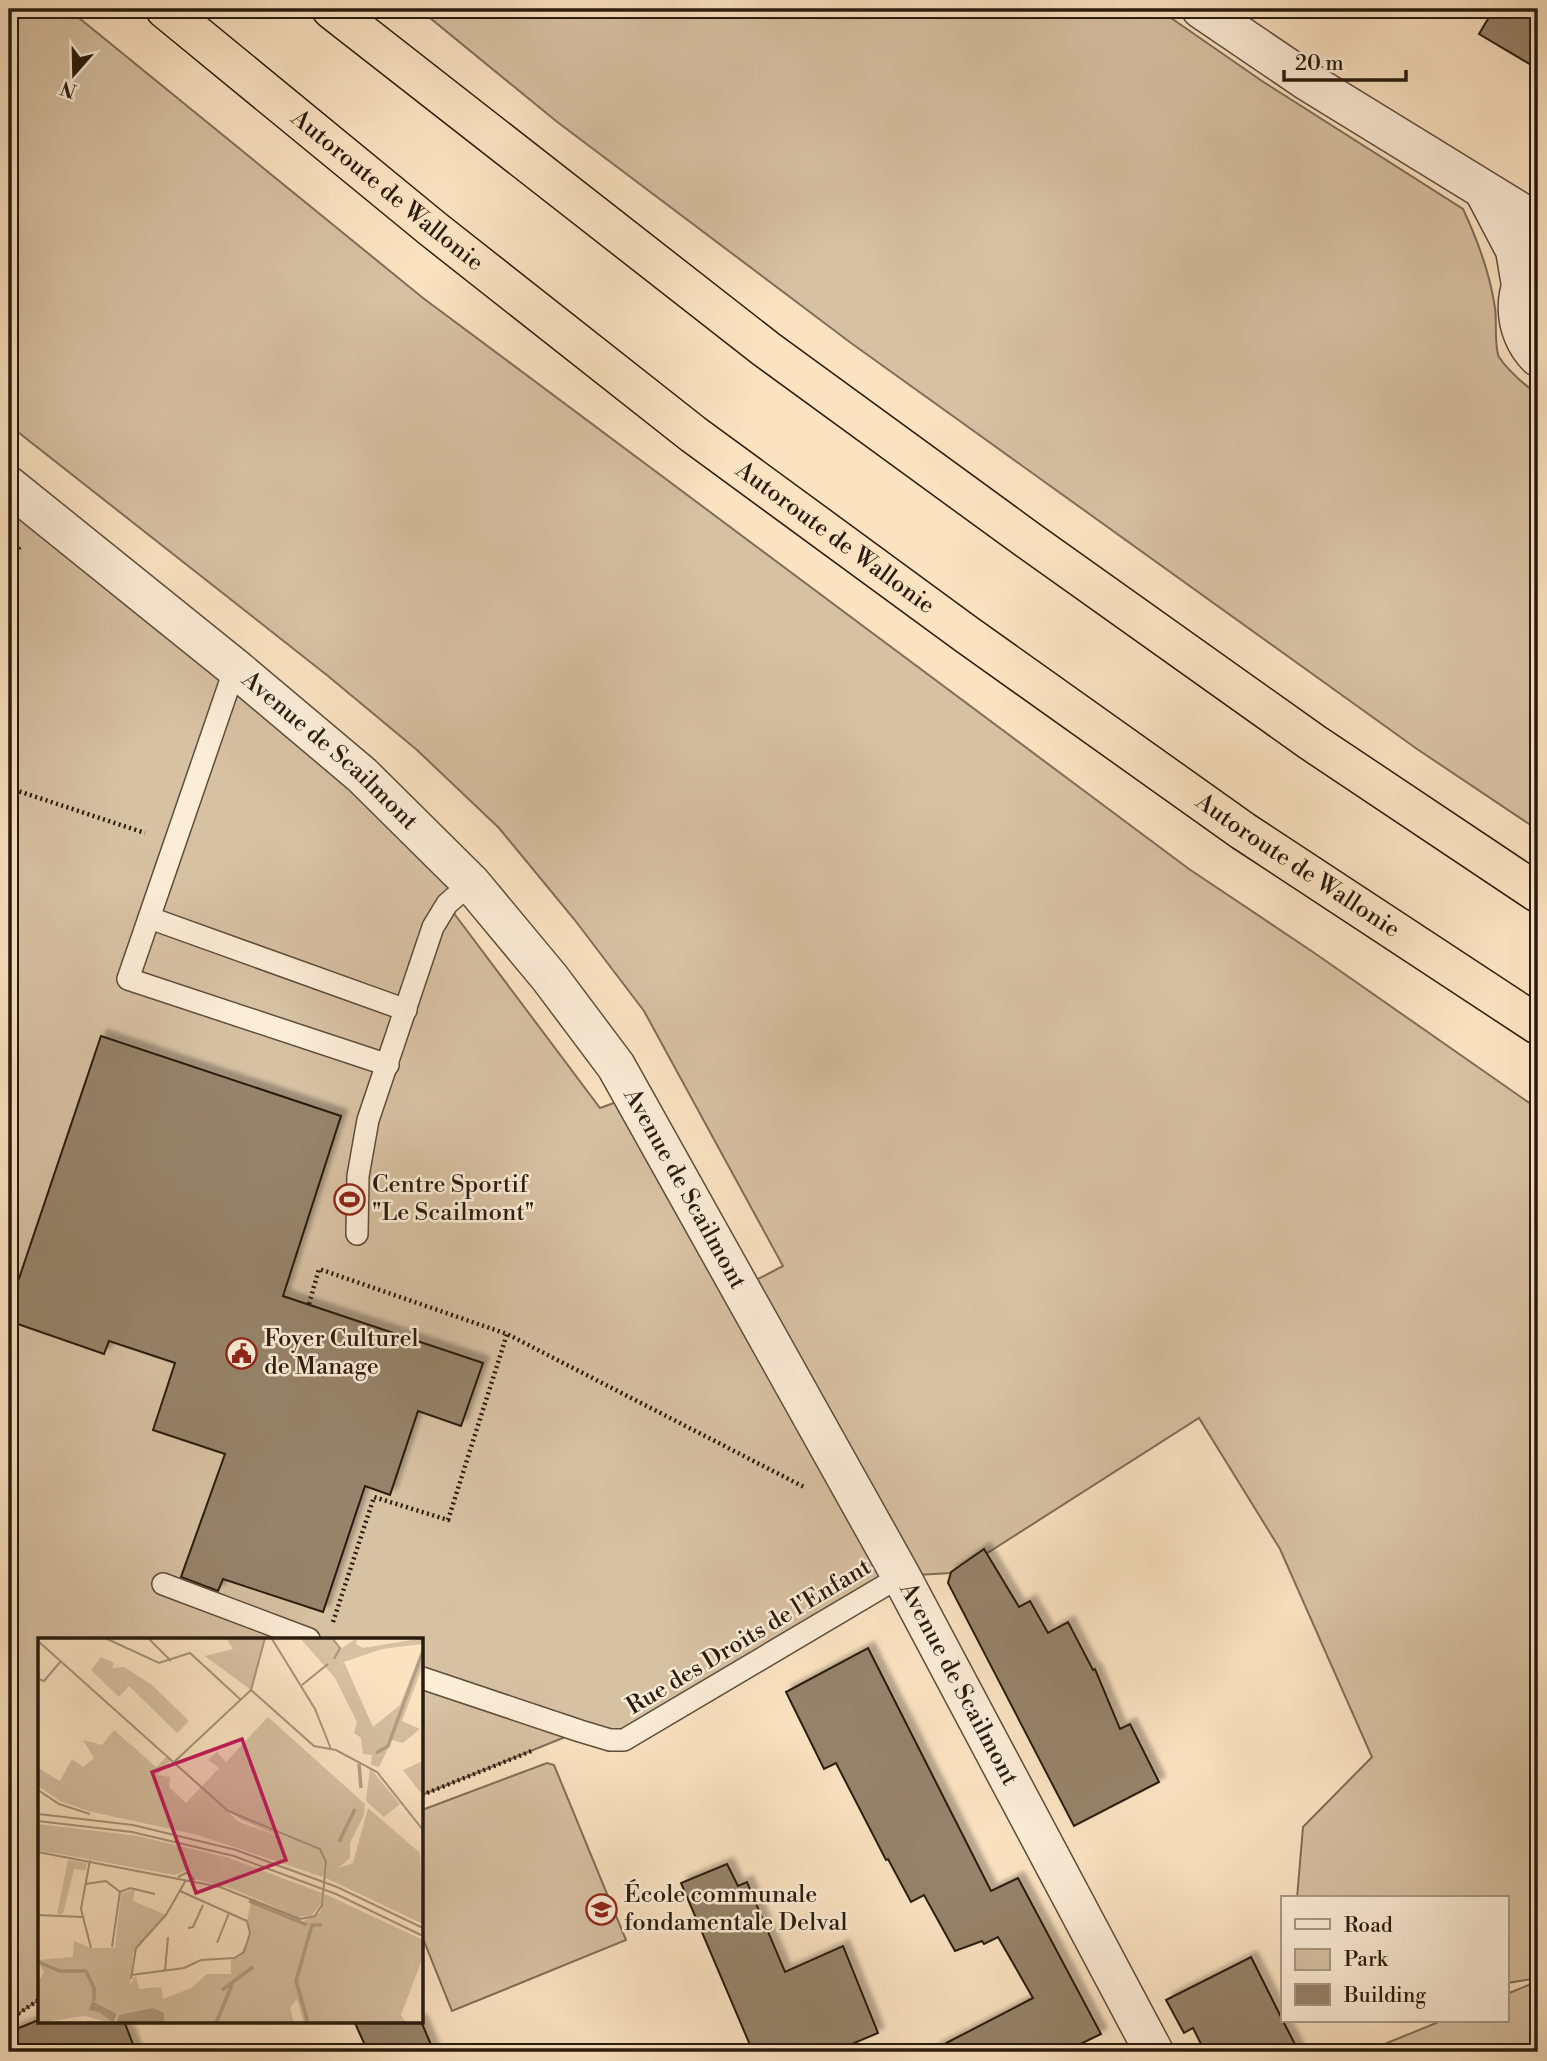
<svg xmlns="http://www.w3.org/2000/svg" width="1547" height="2061" viewBox="0 0 1547 2061" font-family="'Libre Bodoni',serif">
	<defs>
		<filter id="shadow"><feDropShadow dx="6" dy="-6" stdDeviation="2" flood-color="#0004"/></filter>
	</defs>
	<rect width="100%" height="100%" fill="#fbe3c2"/>
	<filter id="stains"><feTurbulence type="fractalNoise" baseFrequency=".00286" numOctaves="4"/><feColorMatrix values="0 0 0 0 .2 0 0 0 0 .09 0 0 0 0 .02 0 0 0 .5 -.17"/></filter>
	<radialGradient id="worn" r=".72"><stop offset=".6" stop-color="#630" stop-opacity="0"/><stop offset="1" stop-color="#630" stop-opacity=".3"/></radialGradient>
	<g fill="#d7c1a3" stroke="#806e58" stroke-width="2">
		<path d="M 9,9 L 68,9 L 423,298 L 1189,869 L 1313,952 L 1538,1109 L 1538,1978 L 1507,1983 L 1507,1898 L 1297,1898 L 1303,1827 L 1372,1757 L 1280,1549 L 1199,1418 L 989,1552 L 951,1573 L 901,1576 L 644,1730 L 580,1731 L 422,1795 L 422,1639 L 40,1639 L 40,1999 L 9,2020 L 9,486 L 471,883 L 447,904 L 600,1108 L 633,1096 L 741,1288 L 783,1266 L 644,1011 L 574,919 L 499,828 L 417,750 L 328,676 L 9,425 Z"/>
		<path d="M 419,9 L 1158,9 L 1262,81 L 1463,209 C 1478,241 1490,273 1495,308 C 1497,320 1494,347 1499,357 C 1508,371 1525,385 1538,395 L 1538,830 L 1417,749 L 851,343 L 556,121 Z"/>
		<path d="M 547,1763 L 554,1765 L 626,1940 L 452,2011 L 422,1936 L 422,1810 Z"/>
		<path d="M 1538,1981 L 1538,2052 L 1365,2052 L 1441,2021 L 1507,2021 L 1507,1994 Z"/>
	</g>
	<g fill="#96836b" stroke="#291b0d" stroke-width="2" filter="url(#shadow)">
		<path d="M 1494,9 L 1538,9 L 1538,69 L 1479,34 Z"/>
		<path d="M 101,1036 L 341,1116 L 283,1296 L 483,1363 L 461,1426 L 418,1411 L 390,1495 L 365,1486 L 323,1612 L 223,1579 L 218,1591 L 181,1577 L 225,1454 L 153,1430 L 175,1363 L 109,1341 L 104,1354 L 9,1321 L 9,1308 Z"/>
		<path d="M 984,1549 L 1019,1607 L 1030,1601 L 1048,1633 L 1068,1622 L 1093,1670 L 1095,1669 L 1120,1729 L 1130,1724 L 1159,1782 L 1074,1826 L 948,1583 L 951,1572 Z"/>
		<path d="M 868,1648 L 991,1891 L 1018,1878 L 1101,2034 L 1064,2052 L 929,2052 L 1033,1998 L 998,1937 L 984,1944 L 982,1941 L 955,1951 L 924,1895 L 911,1902 L 888,1859 L 886,1860 L 836,1763 L 824,1769 L 786,1692 Z"/>
		<path d="M 727,1864 L 738,1886 L 747,1882 L 785,1972 L 843,1946 L 878,2033 L 833,2052 L 753,2052 L 681,1883 Z"/>
		<path d="M 1251,1957 L 1283,2021 L 1299,2052 L 1205,2052 L 1193,2028 L 1184,2033 L 1166,2000 Z"/>
		<path d="M 36,2021 L 124,2021 L 136,2052 L 9,2052 L 9,2032 Z"/>
		<path d="M 354,2021 L 421,2021 L 434,2052 L 368,2052 Z"/>
	</g>
	<g fill="none" stroke-linecap="round" stroke-linejoin="round">
		<defs>
			<g id="lane">
				<path d="M 235,668 L 128,979 L 388,1065"/>
				<path d="M 150,918 L 406,1010"/>
				<path d="M 357,1234 L 358,1176 L 368,1120 L 433,927 L 447,904 L 471,883"/>
				<path d="M 163,1584 L 309,1639"/>
				<path d="M 422,1678 L 580,1731 L 610,1740 L 624,1740 L 901,1576"/>
			</g>
			<g id="street">
				<path d="M 1201,9 L 1307,81 L 1538,223"/>
				<path d="M 1485,193 L 1515,250 L 1521,285"/>
				<path d="M 1538,260 C 1510,286 1512,331 1538,357"/>
				<path id="s1" d="M 9,486 L 235,668 L 362,775 L 471,883 L 550,978 L 616,1066 L 901,1576 L 1154,2052"/>
			</g>
			<g id="highway">
				<path id="s2" d="M 165,9 L 433,229 L 693,434 L 966,634 L 1243,831 L 1538,1025"/>
				<path d="M 331,9 L 766,349 L 1028,540 L 1312,742 L 1538,893"/>
			</g>
		</defs>
		<use href="#lane" stroke="#5e4d3a" stroke-width="24"/>
		<use href="#street" stroke="#5e4d3a" stroke-width="41"/>
		<use href="#highway" stroke="#291b0d" stroke-width="41"/>
		<g stroke="#291b0d" stroke-width="4.5" stroke-dasharray="2 3.5" stroke-linecap="butt">
			<path d="M 9,562 L 21,545"/>
			<path d="M 9,788 L 145,833"/>
			<path d="M 309,1304 L 319,1269 L 507,1334 L 804,1487"/>
			<path d="M 333,1622 L 374,1497 L 448,1520 L 507,1334"/>
			<path d="M 422,1795 L 534,1750"/>
			<path d="M 9,2020 L 40,1999"/>
		</g>
		<use href="#lane" stroke="#fcedd7" stroke-width="21"/>
		<use href="#street" stroke="#fcedd7" stroke-width="38"/>
		<use href="#highway" stroke="#fbe3c2" stroke-width="38"/>
	</g>
	<defs>
		<symbol id="stadium-ring" viewBox="-11 -11 22 22"><circle r="9.5" fill="#fcedd7" stroke="#8f2418" stroke-width="1.5"/><path d="M0-5a6.5 5 0 1 0 0 10a6.5 5 0 1 0 0-10ZM-3.5-1.8h7v3.6h-7Z" fill="#8f2418"/></symbol>
		<symbol id="civic-ring" viewBox="-11 -11 22 22"><circle r="9.5" fill="#fcedd7" stroke="#8f2418" stroke-width="1.5"/><path d="M-.6-6.5H3V-4.5H.6V-3L4-1V1h2V6H-6V1h2V-1L-.6-3ZM-1.2 2.5V6h2.4V2.5Z" fill="#8f2418"/></symbol>
		<symbol id="school-ring" viewBox="-11 -11 22 22"><circle r="9.5" fill="#fcedd7" stroke="#8f2418" stroke-width="1.5"/><path d="M0-5L7-2L0 1L-7-2ZM-4 1L0 2.5L4 1V4Q0 6-4 4Z" fill="#8f2418"/></symbol>
	</defs>
	<g fill-rule="evenodd">
		<use href="#stadium-ring" x="332" y="1182" width="35" height="35"/>
		<use href="#civic-ring" x="224" y="1336" width="35" height="35"/>
		<use href="#school-ring" x="584" y="1892" width="35" height="35"/>
	</g>
	<g text-anchor="middle" dominant-baseline="central" stroke-width="5" stroke-linejoin="round" paint-order="stroke">
		<g font-size="24" fill="#291b0d" stroke="#fcedd7">
			<text stroke="none"><textPath href="#s2" startOffset="287">Autoroute de Wallonie</textPath></text>
			<text stroke="none"><textPath href="#s2" startOffset="854">Autoroute de Wallonie</textPath></text>
			<text stroke="none"><textPath href="#s1" startOffset="416">Avenue de Scailmont</textPath></text>
			<text stroke="none"><textPath href="#s2" startOffset="1421">Autoroute de Wallonie</textPath></text>
			<text stroke="none"><textPath href="#s1" startOffset="984">Avenue de Scailmont</textPath></text>
			<text transform="translate(749 1637) rotate(-31)">Rue des Droits de l'Enfant</text>
			<text stroke="none"><textPath href="#s1" startOffset="1550">Avenue de Scailmont</textPath></text>
		</g>
		<g font-size="24" fill="#291b0d" stroke="#fcedd7" text-anchor="start">
			<text x="372" y="1185">Centre Sportif<tspan x="372" dy="28">"Le Scailmont"</tspan></text>
			<text x="264" y="1339">Foyer Culturel<tspan x="264" dy="28">de Manage</tspan></text>
			<text x="624" y="1895">École communale<tspan x="624" dy="28">fondamentale Delval</tspan></text>
		</g>
	</g>
	<g transform="translate(38 1638)">
		<rect width="385" height="385" fill="#fbe3c2"/>
		<path d="M 188,0 L 227,0 L 213,52 L 167,18 L 195,11 ZM 262,0 L 294,0 L 302,11 L 319,0 L 318,6 L 325,10 L 385,0 L 385,6 L 344,11 L 306,24 L 335,89 L 362,67 L 385,9 L 385,27 L 364,83 L 382,91 L 365,105 L 354,102 L 341,129 L 333,127 L 334,117 L 325,116 L 323,100 L 316,95 L 319,84 L 297,40 ZM 63,19 L 76,25 L 74,30 L 86,29 L 114,47 L 151,83 L 139,95 L 91,48 L 81,59 L 53,32 ZM 230,79 L 327,166 L 326,177 L 312,205 L 312,220 L 300,230 L 315,225 L 330,170 L 382,215 L 385,286 L 288,240 L 289,226 L 285,239 L 160,197 L 50,173 L 22,163 L 0,148 L 0,130 L 22,143 L 34,121 L 45,129 L 56,120 L 45,102 L 64,107 L 76,92 L 118,129 L 128,119 L 133,123 L 119,137 L 132,139 L 131,149 L 148,165 L 181,130 L 170,122 L 179,114 L 188,124 ZM 178,163 L 202,181 L 243,199 L 201,184 ZM 385,123 L 385,153 L 382,154 L 365,132 ZM 332,130 L 362,166 L 346,179 L 328,163 ZM 0,186 L 100,198 L 191,220 L 284,255 L 283,266 L 274,277 L 259,279 L 198,252 L 158,241 L 149,232 L 137,237 L 0,212 ZM 30,222 L 49,225 L 48,232 L 36,231 L 25,276 L 19,276 ZM 97,251 L 95,263 L 128,277 L 95,316 L 92,347 L 98,337 L 101,351 L 123,349 L 125,361 L 153,350 L 169,336 L 193,336 L 193,320 L 201,319 L 213,295 L 209,283 L 214,260 L 265,283 L 282,275 L 287,256 L 385,302 L 385,319 L 363,377 L 368,385 L 266,385 L 259,361 L 252,370 L 256,385 L 126,385 L 126,375 L 113,373 L 82,377 L 75,385 L 79,376 L 58,367 L 51,372 L 57,370 L 74,385 L 47,378 L 0,385 L 0,344 L 6,335 L 0,322 L 35,319 L 36,303 L 53,310 L 77,310 L 83,256 Z" fill="#d7c1a3" fill-rule="evenodd"/>
		<path d="M 54,363 L 79,376 L 75,385 L 61,374 L 51,372 ZM 115,370 L 126,375 L 126,385 L 78,385 L 81,377 Z" fill="#b49f84"/>
		<path fill="none" stroke="#b49f84" stroke-width="3.5" d="M 338,115 L 350,108 L 385,13M 321,126 L 323,150M 301,204 L 317,171M 211,263 L 269,287M 0,324 L 22,333 L 48,333 L 56,350 L 56,363M 184,352 L 215,329M 178,385 L 194,347M 270,385 L 258,343 L 274,287 L 284,287"/>
		<path fill="none" stroke="#a7937a" stroke-width="2" d="M 67,0 L 121,25 L 152,15 L 203,62M 110,0 L 133,23M 294,0 L 302,10 L 296,21M 234,1 L 277,71 L 293,111M 0,3 L 190,173 L 282,211 L 288,224 L 284,267 L 277,278 L 262,281 L 182,249 L 0,214M 0,41 L 6,43 L 23,23M 264,47 L 290,26M 213,52 L 276,108 L 298,112 L 339,134 L 385,192M 135,125 L 213,52 L 227,0M 0,152 L 21,166 L 52,176M 0,176 L 95,187 L 198,212 L 299,249 L 385,290M 0,183 L 94,194 L 196,218 L 298,256 L 385,298M 52,222 L 43,271 L 53,310M 140,239 L 150,234 L 157,242M 47,246 L 68,243 L 82,254 L 74,309M 82,254 L 92,250 L 117,256M 0,277 L 44,279M 150,290 L 155,289 L 165,267M 179,305 L 191,275M 127,333 L 130,299M 93,337 L 146,330 L 163,322 L 196,320 L 206,314 L 212,295 L 209,283 L 142,253M 93,341 L 98,310 L 128,277 L 148,242"/>
		<path fill="#c2185b" fill-opacity="0.15" stroke="#c2185b" stroke-width="3.5" d="M 204,101 L 248,222 L 158,255 L 114,134 Z"/>
		<rect width="385" height="385" fill="none" stroke="#291b0d" stroke-width="3.5"/>
	</g>
	<rect width="1547" height="2061" fill="none" stroke="#fbe3c2" stroke-width="35"/>
	<rect x="10" y="10" width="1526" height="2040" fill="none" stroke="#291b0d" stroke-width="3.5"/>
	<rect x="18" y="18" width="1512" height="2026" fill="none" stroke="#291b0d" stroke-width="2"/>
	<rect x="1281" y="1896" width="228" height="126" fill="#fcedd7" stroke="#a89986" stroke-width="2"/>
	<rect x="1295" y="1919" width="35" height="10" fill="#fcedd7" stroke="#a89986" stroke-width="2"/>
	<text x="1344" y="1932" font-size="21" fill="#291b0d">Road</text>
	<rect x="1295" y="1949" width="35" height="21" fill="#d7c1a3" stroke="#a89986" stroke-width="2"/>
	<text x="1344" y="1966" font-size="21" fill="#291b0d">Park</text>
	<rect x="1295" y="1984" width="35" height="21" fill="#96836b" stroke="#a89986" stroke-width="2"/>
	<text x="1344" y="2002" font-size="21" fill="#291b0d">Building</text>
	<g transform="translate(74 74) rotate(200)" stroke="#fcedd7" stroke-width="5" paint-order="stroke">
	<path d="M0-5L12 26L0 18L-12 26Z" fill="#291b0d"/>
	<text y="-10" font-size="19" font-weight="bold" text-anchor="middle" fill="#291b0d">N</text>
	</g>
	<path d="M1284 70v10h122v-10" fill="none" stroke="#291b0d" stroke-width="3.5"/>
	<text x="1295" y="70" font-size="21" fill="#291b0d" stroke="#fcedd7" stroke-width="5" paint-order="stroke">20 m</text>
	<rect width="100%" height="100%" filter="url(#stains)"/>
	<rect width="100%" height="100%" fill="url(#worn)"/>
</svg>
